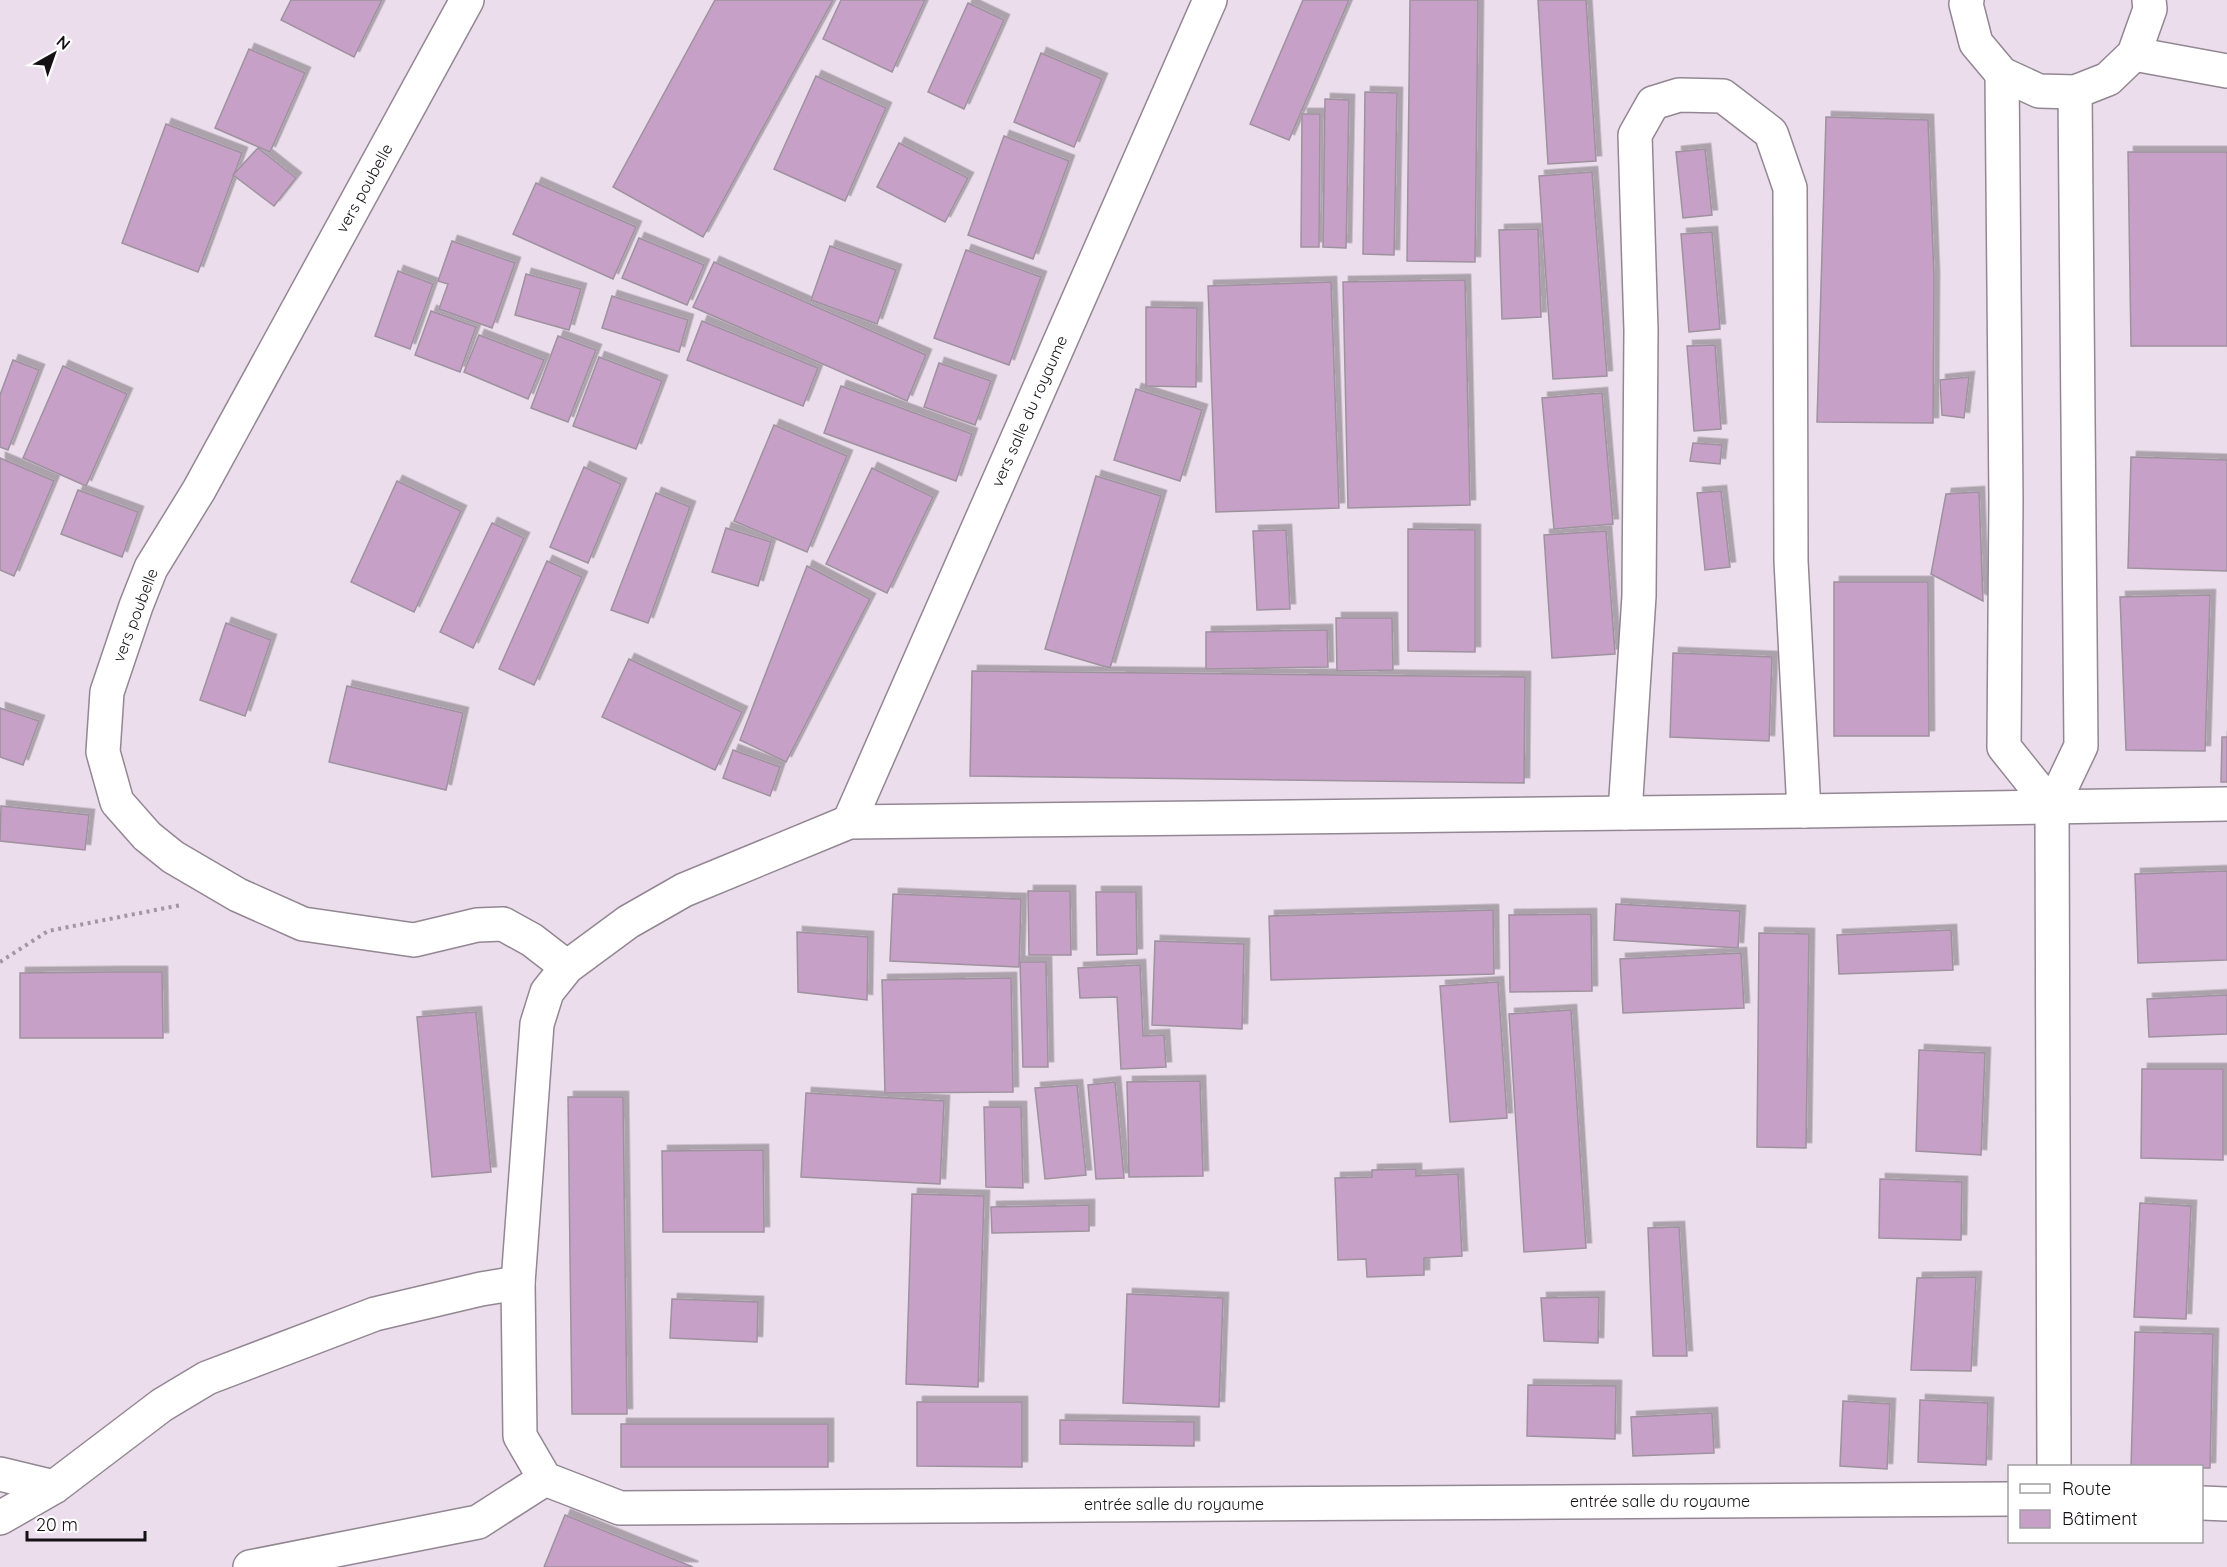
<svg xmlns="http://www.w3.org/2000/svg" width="2227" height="1567" viewBox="0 0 2227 1567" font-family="Quicksand,sans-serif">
	<defs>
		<filter id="shadow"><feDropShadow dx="5.5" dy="-5.5" stdDeviation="0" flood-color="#0004"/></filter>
	</defs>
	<rect width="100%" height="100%" fill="#ebddeb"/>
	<g fill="#c6a0c6" stroke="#9f929f" stroke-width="1.5" filter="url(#shadow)">
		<path d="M 291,0 L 382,0 L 354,57 L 281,20 Z"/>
		<path d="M 715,0 L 833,0 L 703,237 L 613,187 Z"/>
		<path d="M 841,0 L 925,0 L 892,72 L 823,39 Z"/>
		<path d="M 1303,0 L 1349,0 L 1289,140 L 1250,124 Z"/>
		<path d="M 1410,0 L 1478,0 L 1475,262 L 1407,261 Z"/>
		<path d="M 1538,0 L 1586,0 L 1596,161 L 1548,164 Z"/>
		<path d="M 968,3 L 1004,20 L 964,109 L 928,92 Z"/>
		<path d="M 249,49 L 305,73 L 270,152 L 215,128 Z"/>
		<path d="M 1041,53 L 1102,79 L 1074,147 L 1014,122 Z"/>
		<path d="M 816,76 L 886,108 L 845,201 L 774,169 Z"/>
		<path d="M 1365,92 L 1397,93 L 1394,255 L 1363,254 Z"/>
		<path d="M 1325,99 L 1349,100 L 1346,248 L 1323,247 Z"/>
		<path d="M 1302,114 L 1320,114 L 1319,247 L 1301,247 Z"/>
		<path d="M 1826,117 L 1928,120 L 1934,278 L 1933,423 L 1817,422 Z"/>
		<path d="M 166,124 L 242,153 L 198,272 L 122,243 Z"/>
		<path d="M 1004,136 L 1069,161 L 1033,259 L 968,235 Z"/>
		<path d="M 899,143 L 968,178 L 945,222 L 877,187 Z"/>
		<path d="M 258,148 L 296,178 L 274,206 L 233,175 Z"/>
		<path d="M 1705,149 L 1712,215 L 1683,218 L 1676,152 Z"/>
		<path d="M 2128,152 L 2227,152 L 2227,346 L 2131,346 Z"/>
		<path d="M 1592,172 L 1607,376 L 1553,379 L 1539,176 Z"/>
		<path d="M 536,183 L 636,227 L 613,279 L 513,234 Z"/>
		<path d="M 1538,229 L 1541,317 L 1502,319 L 1499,230 Z"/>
		<path d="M 1712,232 L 1720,329 L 1689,332 L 1681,234 Z"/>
		<path d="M 639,238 L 704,265 L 687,305 L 622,278 Z"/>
		<path d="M 452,241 L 515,263 L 492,328 L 439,309 L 448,284 L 438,281 Z"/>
		<path d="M 830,246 L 896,270 L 877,324 L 811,300 Z"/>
		<path d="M 966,250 L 1041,277 L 1009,365 L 934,338 Z"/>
		<path d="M 714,262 L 926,355 L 907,401 L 693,307 Z"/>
		<path d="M 398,271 L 433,284 L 410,349 L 375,336 Z"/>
		<path d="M 526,274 L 581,289 L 569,330 L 515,315 Z"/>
		<path d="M 1465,280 L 1470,505 L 1348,508 L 1343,282 Z"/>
		<path d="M 1331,282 L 1339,508 L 1216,512 L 1208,286 Z"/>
		<path d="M 612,296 L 688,320 L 679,352 L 602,328 Z"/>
		<path d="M 1146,307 L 1197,308 L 1196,387 L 1146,386 Z"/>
		<path d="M 431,311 L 476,327 L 460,372 L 415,355 Z"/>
		<path d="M 702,321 L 818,368 L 803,406 L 687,360 Z"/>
		<path d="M 479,335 L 544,360 L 528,399 L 464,372 Z"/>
		<path d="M 558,336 L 596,350 L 568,422 L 531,408 Z"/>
		<path d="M 1715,345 L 1721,429 L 1694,431 L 1687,346 Z"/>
		<path d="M 599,357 L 662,381 L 636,449 L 573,426 Z"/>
		<path d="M 13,360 L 39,370 L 8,450 L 0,447 L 0,395 Z"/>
		<path d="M 939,363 L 991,381 L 975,425 L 924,407 Z"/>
		<path d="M 63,366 L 127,394 L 86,486 L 23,458 Z"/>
		<path d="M 1969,377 L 1964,418 L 1942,415 L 1940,380 Z"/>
		<path d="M 841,386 L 972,434 L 956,481 L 824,433 Z"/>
		<path d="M 1136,389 L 1202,410 L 1180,481 L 1114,460 Z"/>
		<path d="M 1602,393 L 1613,524 L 1554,529 L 1542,398 Z"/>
		<path d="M 774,425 L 847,456 L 807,552 L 734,521 Z"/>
		<path d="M 1693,443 L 1722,445 L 1720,464 L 1690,461 Z"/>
		<path d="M 2131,457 L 2227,460 L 2227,571 L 2128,568 Z"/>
		<path d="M 0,458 L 54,481 L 14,576 L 0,570 Z"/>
		<path d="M 584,467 L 621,484 L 588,563 L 550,547 Z"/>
		<path d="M 872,468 L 933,497 L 887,593 L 826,564 Z"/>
		<path d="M 1096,476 L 1161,496 L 1110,668 L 1045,649 Z"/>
		<path d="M 397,481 L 461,511 L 414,612 L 351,582 Z"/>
		<path d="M 78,490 L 138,512 L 122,557 L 61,534 Z"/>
		<path d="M 1721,491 L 1730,567 L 1705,570 L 1697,493 Z"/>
		<path d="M 1979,492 L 1983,601 L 1931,574 L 1946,494 Z"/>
		<path d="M 656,493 L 690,507 L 648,623 L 611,610 Z"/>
		<path d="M 492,523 L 524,538 L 473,648 L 440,632 Z"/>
		<path d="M 726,528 L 771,542 L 758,586 L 712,572 Z"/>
		<path d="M 1408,529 L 1475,530 L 1475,652 L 1408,651 Z"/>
		<path d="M 1286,530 L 1290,609 L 1257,610 L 1253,531 Z"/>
		<path d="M 1606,531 L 1615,654 L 1552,658 L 1544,535 Z"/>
		<path d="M 547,561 L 582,577 L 534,685 L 499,669 Z"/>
		<path d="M 807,566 L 870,599 L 786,762 L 740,740 Z"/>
		<path d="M 1834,582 L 1928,582 L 1929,736 L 1834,736 Z"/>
		<path d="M 2210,595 L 2205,751 L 2126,750 L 2120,597 Z"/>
		<path d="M 1336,618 L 1392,618 L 1393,670 L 1337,671 Z"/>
		<path d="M 226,623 L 271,640 L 245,716 L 200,700 Z"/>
		<path d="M 1327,630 L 1328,667 L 1206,669 L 1206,632 Z"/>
		<path d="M 1673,653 L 1772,657 L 1769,741 L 1670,737 Z"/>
		<path d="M 629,659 L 742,712 L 715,770 L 602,717 Z"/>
		<path d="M 972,671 L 1525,677 L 1524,783 L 970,776 Z"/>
		<path d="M 347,686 L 463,713 L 446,790 L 329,762 Z"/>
		<path d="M 0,708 L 39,721 L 23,765 L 0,757 Z"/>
		<path d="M 2222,737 L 2227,737 L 2227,782 L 2221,782 Z"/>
		<path d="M 733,750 L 780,767 L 770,796 L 723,778 Z"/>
		<path d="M 1,806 L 89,815 L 85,850 L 0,841 Z"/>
		<path d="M 2227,871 L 2227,960 L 2138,963 L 2135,874 Z"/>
		<path d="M 1028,891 L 1070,891 L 1071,955 L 1029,955 Z"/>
		<path d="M 1096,892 L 1136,892 L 1137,954 L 1097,955 Z"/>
		<path d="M 893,894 L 1021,899 L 1019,967 L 890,961 Z"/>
		<path d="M 1616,904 L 1740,911 L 1738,948 L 1614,940 Z"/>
		<path d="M 1493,910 L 1494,974 L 1271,980 L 1269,916 Z"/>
		<path d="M 1591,914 L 1592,991 L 1510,992 L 1509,915 Z"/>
		<path d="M 1951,930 L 1953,970 L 1839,974 L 1837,935 Z"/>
		<path d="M 797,932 L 868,937 L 867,1000 L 798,992 Z"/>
		<path d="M 1759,933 L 1809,934 L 1806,1148 L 1757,1147 Z"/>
		<path d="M 1155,941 L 1244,944 L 1242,1029 L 1152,1025 Z"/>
		<path d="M 1741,953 L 1744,1008 L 1623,1013 L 1620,959 Z"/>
		<path d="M 1020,962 L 1046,962 L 1048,1067 L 1023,1067 Z"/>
		<path d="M 1140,965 L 1143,1036 L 1164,1035 L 1166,1067 L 1121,1069 L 1117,997 L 1080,998 L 1078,968 Z"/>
		<path d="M 114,972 L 162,972 L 163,1038 L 20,1038 L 20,973 Z"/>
		<path d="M 1011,978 L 1013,1092 L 885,1093 L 882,980 Z"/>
		<path d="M 1498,982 L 1507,1118 L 1450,1122 L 1440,986 Z"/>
		<path d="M 2227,995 L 2227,1034 L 2149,1037 L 2147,999 Z"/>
		<path d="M 1571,1010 L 1586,1248 L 1524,1252 L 1509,1014 Z"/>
		<path d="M 476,1012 L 491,1172 L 432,1177 L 417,1017 Z"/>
		<path d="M 1919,1050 L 1985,1053 L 1981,1155 L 1916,1151 Z"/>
		<path d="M 2142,1069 L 2223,1069 L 2223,1160 L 2141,1158 Z"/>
		<path d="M 1200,1081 L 1203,1176 L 1129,1177 L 1127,1082 Z"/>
		<path d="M 1115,1082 L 1124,1178 L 1096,1179 L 1088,1085 Z"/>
		<path d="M 1077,1085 L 1086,1175 L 1045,1179 L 1035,1088 Z"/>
		<path d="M 806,1093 L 944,1101 L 940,1184 L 801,1177 Z"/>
		<path d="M 568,1097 L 623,1097 L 627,1414 L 572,1414 Z"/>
		<path d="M 984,1107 L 1021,1107 L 1023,1188 L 986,1187 Z"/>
		<path d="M 763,1150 L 764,1232 L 663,1232 L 662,1151 Z"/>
		<path d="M 1416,1169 L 1416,1176 L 1458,1174 L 1462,1256 L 1424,1258 L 1424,1275 L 1367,1277 L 1366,1259 L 1338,1260 L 1335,1178 L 1372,1177 L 1372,1170 Z"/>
		<path d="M 1880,1179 L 1962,1182 L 1961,1240 L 1879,1238 Z"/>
		<path d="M 912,1194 L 984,1196 L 978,1387 L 906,1384 Z"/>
		<path d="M 2140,1203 L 2191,1206 L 2186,1319 L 2134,1317 Z"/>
		<path d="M 1089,1205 L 1089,1231 L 992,1233 L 991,1207 Z"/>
		<path d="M 1679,1227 L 1687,1356 L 1653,1356 L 1648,1228 Z"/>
		<path d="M 1976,1277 L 1971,1371 L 1911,1370 L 1917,1278 Z"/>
		<path d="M 1127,1294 L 1223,1298 L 1219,1407 L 1123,1403 Z"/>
		<path d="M 1599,1297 L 1598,1343 L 1544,1341 L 1541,1298 Z"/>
		<path d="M 672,1299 L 758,1302 L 757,1342 L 670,1338 Z"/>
		<path d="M 2135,1332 L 2213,1334 L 2210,1468 L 2202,1468 L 2202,1466 L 2131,1466 Z"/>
		<path d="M 1528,1385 L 1616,1386 L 1615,1439 L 1527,1436 Z"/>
		<path d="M 1920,1400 L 1988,1403 L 1986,1465 L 1918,1462 Z"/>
		<path d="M 1843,1401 L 1890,1404 L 1887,1469 L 1840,1466 Z"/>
		<path d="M 917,1402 L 1022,1402 L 1022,1467 L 917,1466 Z"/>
		<path d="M 1712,1413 L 1714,1453 L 1633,1456 L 1631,1417 Z"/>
		<path d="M 1060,1420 L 1194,1422 L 1194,1446 L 1060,1444 Z"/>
		<rect x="621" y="1424" width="207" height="43"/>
		<path d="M 565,1515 L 693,1567 L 544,1567 Z"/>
	</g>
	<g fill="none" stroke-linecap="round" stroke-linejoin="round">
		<defs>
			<g id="minor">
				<path d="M 467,0 L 199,490 L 151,568 L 136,606 L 107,692 L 103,752 L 117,802 L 147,836 L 173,857 L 238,895 L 303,924 L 414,940 L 477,925 L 503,924 L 532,940 L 567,967"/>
				<path d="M 1967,0 L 1966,4 L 1976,43 L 2002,74 L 2039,91 L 2075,92 L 2108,79 L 2134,54 L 2150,9 L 2149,0"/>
				<path d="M 2134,54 L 2227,71"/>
				<path d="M 2002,74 L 2006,500 L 2004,747 L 2052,807"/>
				<path d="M 1625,813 L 1639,596 L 1641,330 L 1635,135 L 1653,103 L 1679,95 L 1723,96 L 1771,133 L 1790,188 L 1791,561 L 1804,811"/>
				<path d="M 849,822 L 1210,0"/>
				<path d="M 2054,1466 L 2052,807 L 2081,746 L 2075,92"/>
				<path d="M 0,1474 L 54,1487"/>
				<path d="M 2010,1499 L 620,1508 L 545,1479 L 520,1436 L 518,1283 L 537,1024 L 547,992 L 567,967 L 628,922 L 684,890 L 849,822 L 1804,811 L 2227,804"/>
				<path d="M 2202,1503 L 2227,1504"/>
				<path d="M 0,1518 L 54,1487 L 162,1405 L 207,1378 L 375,1314 L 481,1289 L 518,1283"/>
				<path d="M 250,1567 L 478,1522 L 545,1479"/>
			</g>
		</defs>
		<use href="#minor" stroke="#938793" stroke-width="36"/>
		<path stroke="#a196a1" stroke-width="4" stroke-dasharray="3 4.5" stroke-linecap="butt" d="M 0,962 L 48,931 L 181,905"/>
		<use href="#minor" stroke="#fff" stroke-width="33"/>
	</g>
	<g text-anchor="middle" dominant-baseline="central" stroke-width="4.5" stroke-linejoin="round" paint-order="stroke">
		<g font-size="16" fill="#141014" stroke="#fff">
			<text transform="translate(364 188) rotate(-61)">vers poubelle</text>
			<text transform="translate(1029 411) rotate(-66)">vers salle du royaume</text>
			<text transform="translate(135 615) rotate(-69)">vers poubelle</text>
			<text x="1660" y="1501">entrée salle du royaume</text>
			<text x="1174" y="1504">entrée salle du royaume</text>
		</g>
	</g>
	<rect x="2008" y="1465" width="195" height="78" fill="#ffffff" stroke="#a19fa1" stroke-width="1.5"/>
	<rect x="2020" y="1484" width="30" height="9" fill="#ffffff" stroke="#a19fa1" stroke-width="1.5"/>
	<text x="2062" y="1495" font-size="18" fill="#141014">Route</text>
	<rect x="2020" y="1510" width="30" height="18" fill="#c6a0c6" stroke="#a19fa1" stroke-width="1.5"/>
	<text x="2062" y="1525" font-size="18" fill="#141014">Bâtiment</text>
	<g transform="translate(54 54) rotate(40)" stroke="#ffffff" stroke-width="4.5" paint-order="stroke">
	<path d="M0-4.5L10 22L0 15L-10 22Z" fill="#141014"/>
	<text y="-9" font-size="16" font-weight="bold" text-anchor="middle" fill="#141014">N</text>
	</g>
	<path d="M27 1531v9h118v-9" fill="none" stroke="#141014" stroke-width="3"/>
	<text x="36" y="1531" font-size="18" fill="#141014" stroke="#ffffff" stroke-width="4.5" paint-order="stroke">20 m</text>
</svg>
